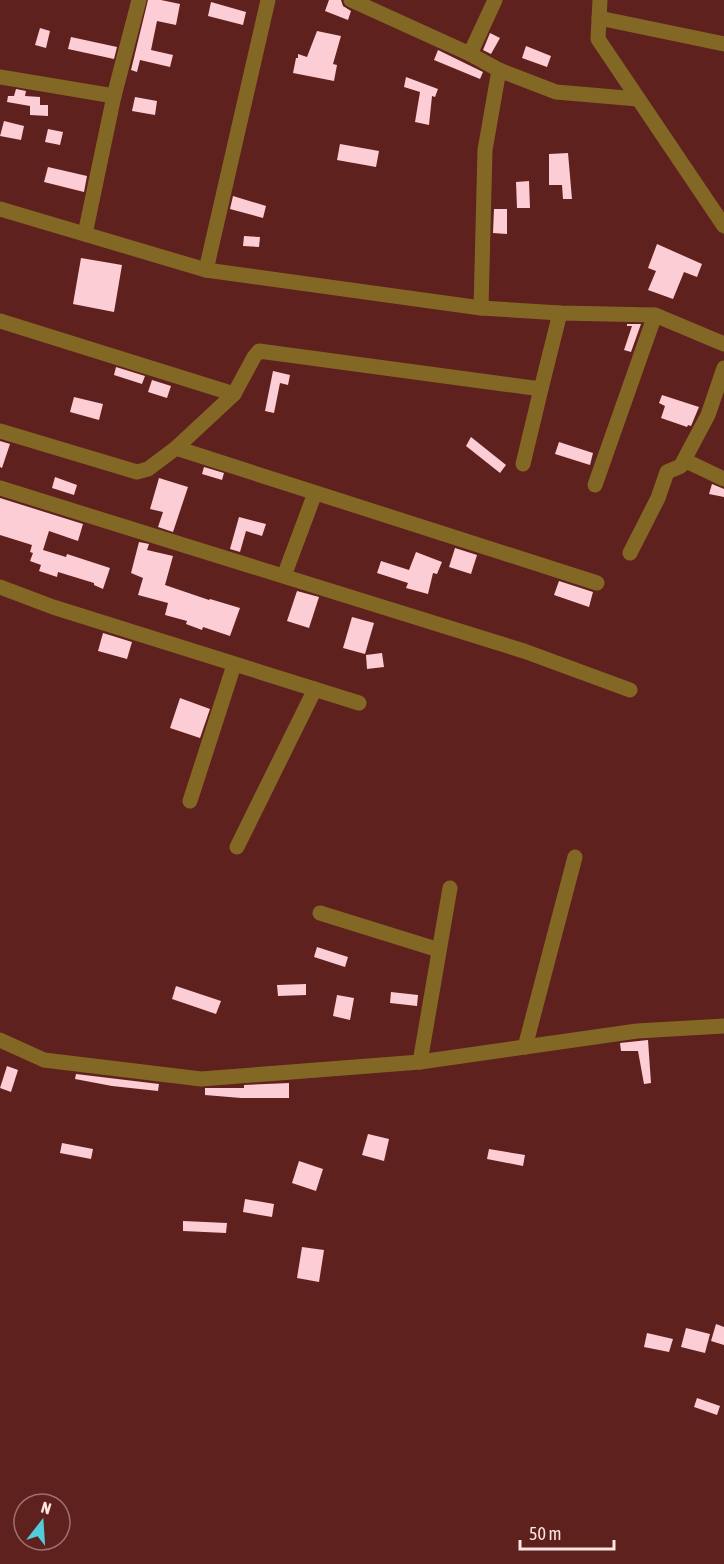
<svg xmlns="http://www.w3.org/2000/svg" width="724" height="1564" viewBox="0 0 724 1564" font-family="'Asap Condensed',sans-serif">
	<rect width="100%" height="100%" fill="#5e211d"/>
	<g fill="#fccdd5">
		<path d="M 148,0 L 161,0 L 180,4 L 176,25 L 157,21 L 151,50 L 173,55 L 170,67 L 140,60 L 137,72 L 131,70 Z"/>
		<path d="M 329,0 L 341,0 L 343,6 L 351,11 L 348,20 L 325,11 Z"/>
		<path d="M 211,2 L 246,12 L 243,25 L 208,16 Z"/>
		<path d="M 40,28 L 50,31 L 46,48 L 35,45 Z"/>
		<path d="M 317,31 L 341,36 L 333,64 L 337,65 L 334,81 L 293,73 L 296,58 L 298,58 L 298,54 L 307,57 Z"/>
		<path d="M 490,33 L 500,38 L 491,54 L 483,50 Z"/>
		<path d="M 71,37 L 117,47 L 114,59 L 68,49 Z"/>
		<path d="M 526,46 L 551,56 L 547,67 L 522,58 Z"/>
		<path d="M 438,50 L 483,72 L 480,79 L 434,60 Z"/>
		<path d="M 406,77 L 438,89 L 435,97 L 432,96 L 429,125 L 415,122 L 420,92 L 404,87 Z"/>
		<path d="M 16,89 L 26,91 L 25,96 L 40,97 L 40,105 L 48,105 L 48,116 L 30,115 L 30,106 L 7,102 L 8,96 L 14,96 Z"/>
		<path d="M 135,97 L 157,101 L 155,115 L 132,111 Z"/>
		<path d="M 4,121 L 24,126 L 21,140 L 0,136 Z"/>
		<path d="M 48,129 L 63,132 L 60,145 L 45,142 Z"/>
		<path d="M 340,144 L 379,151 L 376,167 L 337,160 Z"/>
		<path d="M 568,153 L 572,199 L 563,199 L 562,185 L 549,185 L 549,154 Z"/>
		<path d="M 48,167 L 87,176 L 84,192 L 44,182 Z"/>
		<path d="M 529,181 L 530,208 L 517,208 L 516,182 Z"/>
		<path d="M 233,196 L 266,206 L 263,218 L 230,209 Z"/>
		<path d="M 494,209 L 507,209 L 507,234 L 493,233 Z"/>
		<path d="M 244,236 L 260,237 L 259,247 L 243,246 Z"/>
		<path d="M 657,244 L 702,264 L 697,277 L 684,272 L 673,299 L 648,290 L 656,271 L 648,268 Z"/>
		<path d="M 81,258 L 122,265 L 114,312 L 73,304 Z"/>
		<path d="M 627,324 L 641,324 L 631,352 L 624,350 L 632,326 L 627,326 Z"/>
		<path d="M 116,367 L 145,376 L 142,384 L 114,375 Z"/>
		<path d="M 273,371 L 290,375 L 288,385 L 280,383 L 274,413 L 265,411 Z"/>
		<path d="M 152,380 L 171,386 L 167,398 L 148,392 Z"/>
		<path d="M 662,395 L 699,407 L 691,426 L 688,425 L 687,427 L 661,418 L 665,406 L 659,403 Z"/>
		<path d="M 74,397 L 103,404 L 99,420 L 70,412 Z"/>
		<path d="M 471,437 L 506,465 L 500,473 L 466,446 Z"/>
		<path d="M 0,441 L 10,444 L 2,468 L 0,467 Z"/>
		<path d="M 559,442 L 593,453 L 590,465 L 555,454 Z"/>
		<path d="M 204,467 L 224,473 L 222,480 L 202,474 Z"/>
		<path d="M 55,477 L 77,485 L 74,495 L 52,488 Z"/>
		<path d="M 159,478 L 188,487 L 173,532 L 158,527 L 163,512 L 150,509 Z"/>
		<path d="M 712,484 L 724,489 L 724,497 L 709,494 Z"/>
		<path d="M 0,498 L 83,524 L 78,541 L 49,531 L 43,550 L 66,557 L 67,554 L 110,568 L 103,589 L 94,585 L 94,583 L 58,572 L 57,577 L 39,571 L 41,565 L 30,561 L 33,553 L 30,552 L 32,545 L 0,535 Z"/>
		<path d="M 239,517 L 266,524 L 262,536 L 246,531 L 240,552 L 230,549 Z"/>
		<path d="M 139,542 L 149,544 L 147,550 L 173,556 L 165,585 L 209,600 L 210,599 L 240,608 L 230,636 L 203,627 L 202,630 L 186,624 L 187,621 L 165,615 L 168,603 L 138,595 L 143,578 L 131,573 Z"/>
		<path d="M 455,548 L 477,555 L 471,574 L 449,567 Z"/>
		<path d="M 416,552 L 442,562 L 437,574 L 433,573 L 428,594 L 406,588 L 408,583 L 377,573 L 381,561 L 409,570 Z"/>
		<path d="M 559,581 L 593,592 L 589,607 L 554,595 Z"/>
		<path d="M 297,591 L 319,597 L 309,628 L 287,621 Z"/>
		<path d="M 352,617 L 374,623 L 365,654 L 343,648 Z"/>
		<path d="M 103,633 L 132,642 L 127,659 L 98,651 Z"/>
		<path d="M 382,653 L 384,667 L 367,669 L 366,655 Z"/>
		<path d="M 180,698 L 210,709 L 200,738 L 170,728 Z"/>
		<path d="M 317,947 L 348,957 L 345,967 L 314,957 Z"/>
		<path d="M 306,984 L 306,995 L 278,996 L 277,985 Z"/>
		<path d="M 176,986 L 221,1001 L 216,1014 L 172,999 Z"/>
		<path d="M 391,992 L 418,995 L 417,1006 L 390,1003 Z"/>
		<path d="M 337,995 L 354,998 L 350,1020 L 333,1016 Z"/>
		<path d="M 648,1040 L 651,1083 L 644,1084 L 638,1051 L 621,1051 L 620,1043 Z"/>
		<path d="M 7,1066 L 18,1070 L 11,1092 L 0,1088 Z"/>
		<path d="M 76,1074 L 159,1084 L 158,1091 L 112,1086 L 75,1079 Z"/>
		<path d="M 289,1083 L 289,1098 L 241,1098 L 205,1095 L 205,1088 L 244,1088 L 244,1085 Z"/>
		<path d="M 368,1134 L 389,1139 L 384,1161 L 362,1155 Z"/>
		<path d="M 62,1143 L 93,1149 L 91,1159 L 60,1153 Z"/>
		<path d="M 489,1149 L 525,1155 L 523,1166 L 487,1159 Z"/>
		<path d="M 299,1161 L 323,1169 L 316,1191 L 292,1183 Z"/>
		<path d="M 245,1199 L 274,1204 L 272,1217 L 243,1212 Z"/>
		<path d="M 183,1221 L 227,1223 L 226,1233 L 183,1231 Z"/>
		<path d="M 302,1247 L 324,1250 L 319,1282 L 297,1278 Z"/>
		<path d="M 716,1324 L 724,1327 L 724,1345 L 711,1341 Z"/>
		<path d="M 686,1328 L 710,1334 L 705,1353 L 681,1347 Z"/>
		<path d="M 647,1333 L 673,1339 L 669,1352 L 644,1347 Z"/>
		<path d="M 697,1398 L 720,1406 L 717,1415 L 694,1407 Z"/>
	</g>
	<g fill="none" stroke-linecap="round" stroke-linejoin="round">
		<g stroke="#836825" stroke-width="15">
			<path d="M 351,0 L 470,54 L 499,70 L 556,92 L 638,99"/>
			<path d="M 600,0 L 598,39 L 724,226"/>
			<path d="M 599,18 L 724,44"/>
			<path d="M 470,54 L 495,0"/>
			<path d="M 0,77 L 114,96 L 139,0"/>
			<path d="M 0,209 L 206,270 L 481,308 L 560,313 L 655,315 L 724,344"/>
			<path d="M 85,234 L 114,96"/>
			<path d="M 206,270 L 268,0"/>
			<path d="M 481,308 L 485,150 L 499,70"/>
			<path d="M 0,321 L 234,394"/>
			<path d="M 0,431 L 137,472 L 148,469 L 176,448 L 234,394 L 254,357 L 259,351 L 541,389 L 560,313"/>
			<path d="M 176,448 L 597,583"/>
			<path d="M 684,460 L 724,479"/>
			<path d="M 523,464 L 541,389"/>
			<path d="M 595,485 L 655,315"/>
			<path d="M 0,488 L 524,651 L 630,690"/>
			<path d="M 630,553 L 658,498 L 667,472 L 681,466 L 684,460 L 708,415 L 724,368"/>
			<path d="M 284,576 L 315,493"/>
			<path d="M 0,587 L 53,607 L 359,703"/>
			<path d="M 190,801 L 234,665"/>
			<path d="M 237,847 L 315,689"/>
			<path d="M 320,913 L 439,950"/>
			<path d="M 0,1040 L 44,1060 L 201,1079 L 420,1062 L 637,1031 L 724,1026"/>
			<path d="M 525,1047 L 575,857"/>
			<path d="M 420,1062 L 450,888"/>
		</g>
	</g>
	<g transform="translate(42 1522) rotate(17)"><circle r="28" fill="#5e211d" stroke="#9e6f6b" stroke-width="1.5"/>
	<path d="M0-4.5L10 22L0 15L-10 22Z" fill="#52cbda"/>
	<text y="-9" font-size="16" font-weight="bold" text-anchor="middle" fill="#fde5e1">N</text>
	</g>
	<path d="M520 1540v9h94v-9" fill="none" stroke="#fde5e1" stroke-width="3"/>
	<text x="529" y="1540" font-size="18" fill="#fde5e1" stroke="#5e211d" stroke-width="4.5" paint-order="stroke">50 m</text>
</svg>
